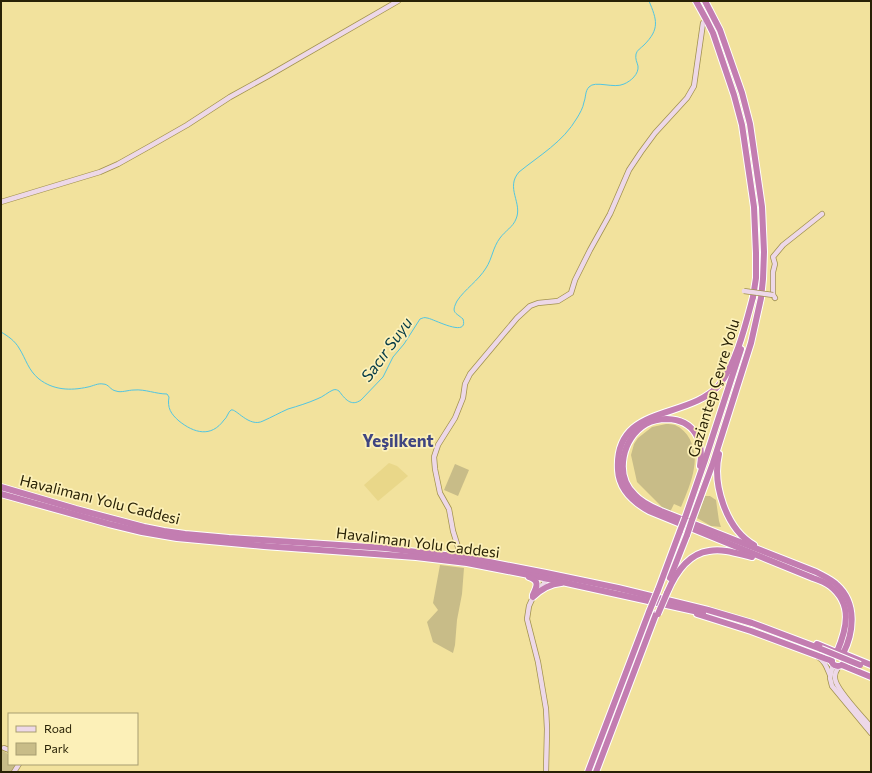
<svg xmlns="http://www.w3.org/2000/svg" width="872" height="773" viewBox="0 0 872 773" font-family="Commissioner,sans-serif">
	<rect width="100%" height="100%" fill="#f2e29d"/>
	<path fill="#e9d789" d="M 389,463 L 397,466 L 408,476 L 378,501 L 364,485 Z"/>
	<g fill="#c8bc88">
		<path d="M 666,424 C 669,424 672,424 675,425 C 691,432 697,452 694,468 C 692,481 686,495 681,507 L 674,504 L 670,512 L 665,510 L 637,482 L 631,455 L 634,444 L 638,438 L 652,427 Z"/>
		<path d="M 455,464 L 469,470 L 458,496 L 444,490 Z"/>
		<path d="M 705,496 L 710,496 L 716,500 L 719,521 L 721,527 L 711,526 L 697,518 Z"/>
		<path d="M 440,565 L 464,568 L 462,594 L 457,620 L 455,645 L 453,653 L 433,642 L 427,622 L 438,610 L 433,603 Z"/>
		<path d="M 1,750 C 10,754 9,755 9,764 L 17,764 L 12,772 L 1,772 Z"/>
	</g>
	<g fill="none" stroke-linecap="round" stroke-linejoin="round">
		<path stroke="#52c5e1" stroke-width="1" d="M 1,332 C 8,336 15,341 19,348 C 26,359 28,370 39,379 C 53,390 70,391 88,387 C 93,386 98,383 103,384 C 109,384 110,390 116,391 C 121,393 128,390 134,390 C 145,389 156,394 167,394 L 169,397 C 167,408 171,414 179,421 C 194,433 211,438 224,420 C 227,418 228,412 231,410 C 236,408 249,428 263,421 C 272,417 279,413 288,409 C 298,406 308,403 317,399 C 323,397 328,392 333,390 C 336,389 337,390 339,391 C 345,399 351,407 361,400 L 383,377 L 393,357 L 404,344 L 420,319 C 423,318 424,317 427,318 C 432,318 469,339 463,319 C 455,312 451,313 457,301 C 465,289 478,281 486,268 C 492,259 493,247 500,238 C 505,231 513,227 516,219 C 523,203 505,188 519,172 C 540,155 563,142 577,118 C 580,113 583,108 584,102 C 586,97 585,91 589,87 C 595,80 614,89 624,84 C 631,81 639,74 638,66 C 637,62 635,59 636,54 C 637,50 641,48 644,45 C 660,29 657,20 649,1"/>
		<defs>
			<g id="secondary">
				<path d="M 1,202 L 100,172 L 118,164 L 152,145 L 187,125 L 230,97 L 268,76 L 398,1"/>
				<path d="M 775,298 L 773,295 L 773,272 L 775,264 L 773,257 L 783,245 L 822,214"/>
				<path d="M 464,557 L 458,547 L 453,531 L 449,509 L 440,493 L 435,469 L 434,457 L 438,445 L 455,418 L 463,398 L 465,384 L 470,374 L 517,318 L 530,306 L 538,303 L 558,301 L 571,293 L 575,280 L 590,250 L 610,214 L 629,170 L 641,152 L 655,133 L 687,98 L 694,86 L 703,23"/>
				<path d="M 538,591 L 548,578"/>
				<path d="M 534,595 L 529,606 L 527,619 L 538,662 L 546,709 L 547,729 L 546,772"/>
				<path d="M 818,657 C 825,661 827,668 830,675"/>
				<path d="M 833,664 L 830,678 L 832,686 L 871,733"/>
				<path d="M 839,666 C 837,670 834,673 835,678 C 835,689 863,717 871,727"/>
				<path d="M 4,748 L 9,750"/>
				<path d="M 14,772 L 19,764"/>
			</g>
			<g id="highway">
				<path d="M 696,1 L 707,21 L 713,33 L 734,95 L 742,125 L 754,207 L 756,253 L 756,278 L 753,297"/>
				<path d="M 753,297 C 746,323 736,365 719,385 C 688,421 614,403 618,470 C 619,490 633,502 649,511 L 813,578 C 819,580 825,582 830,586 C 853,604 847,628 837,652"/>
				<path d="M 719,454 C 712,484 726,529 754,545"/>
				<path d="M 700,466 C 704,441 695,420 667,419 C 660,419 653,420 646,424 C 622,438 614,475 635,495 C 642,503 652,507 661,511 L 816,572 C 823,576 831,579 837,585 C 857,603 854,632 843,654"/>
				<path d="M 1,487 L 76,509 L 144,527 L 164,531 L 185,534 L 229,538 L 385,548 L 417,552 L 464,557 L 546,573 L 618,588 L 708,610 L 752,623 L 821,649"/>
				<path d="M 1,494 L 109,524 L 142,532 L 177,538 L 264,546 L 416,557 L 467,563 L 544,578 L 703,613"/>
				<path d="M 685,518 L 705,460 L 741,349"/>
				<path d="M 692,520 L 713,463 L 751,343 L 761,298 L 763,279 L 764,252 L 762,207 L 750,124 L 742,93 L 720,30 L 705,1"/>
				<path d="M 529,577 C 540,581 537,586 533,595"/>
				<path d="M 670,578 L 687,535"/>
				<path d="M 658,590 L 680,531"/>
				<path d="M 667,593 C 675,574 687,554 709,551 C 723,548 739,554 752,557"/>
				<path d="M 533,597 C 541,589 550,584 561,583"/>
				<path d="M 697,614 L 751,631 L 832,661"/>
				<path d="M 817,644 L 836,652"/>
				<circle cx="838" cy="659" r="7"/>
				<path d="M 844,654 L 871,665"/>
				<path d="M 842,665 L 871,677"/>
				<path d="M 588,772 L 649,612"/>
				<path d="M 596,772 L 656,614"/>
			</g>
		</defs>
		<use href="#secondary" stroke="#a1924e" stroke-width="6"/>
		<use href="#highway" stroke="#fff" stroke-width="8"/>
		<use href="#secondary" stroke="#edd8e8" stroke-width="4.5"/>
		<use href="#highway" stroke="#c37db1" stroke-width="6"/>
		<defs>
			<path id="secondary-bridge" d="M 744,291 L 773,295"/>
			<g id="highway-bridge">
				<path d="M 680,531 L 685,518"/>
				<path d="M 687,535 L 692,520"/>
				<path d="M 649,612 L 658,590"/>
				<path d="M 658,614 L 667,593"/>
				<path d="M 821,649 L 860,665"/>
			</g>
		</defs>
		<use href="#secondary-bridge" stroke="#a1924e" stroke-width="6" stroke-linecap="butt"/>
		<use href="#highway-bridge" stroke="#fff" stroke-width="8" stroke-linecap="butt"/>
		<use href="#secondary-bridge" stroke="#edd8e8" stroke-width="4.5"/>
		<use href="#highway-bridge" stroke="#c37db1" stroke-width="6"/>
	</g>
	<g text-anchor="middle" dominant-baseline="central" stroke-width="3.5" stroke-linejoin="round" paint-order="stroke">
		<g font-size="15" fill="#282105" stroke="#fcf0b8">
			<text transform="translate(713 388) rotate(-73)">Gaziantep Çevre Yolu</text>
			<text transform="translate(100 499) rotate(14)">Havalimanı Yolu Caddesi</text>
			<text transform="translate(418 542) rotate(7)">Havalimanı Yolu Caddesi</text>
		</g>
		<g font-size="16" font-style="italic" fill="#033a46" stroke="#fcf0b8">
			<text transform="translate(386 349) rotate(-54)">Sacır Suyu</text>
		</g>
		<g font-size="17" font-weight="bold" fill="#3f4581" stroke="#fcf0b8">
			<text x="398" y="440">Yeşilkent</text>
		</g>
	</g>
	<rect width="872" height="773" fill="none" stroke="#282105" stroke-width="4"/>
	<rect x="8" y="713" width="130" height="52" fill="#fcf0b8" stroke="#a79d70"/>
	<rect x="16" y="726" width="20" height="6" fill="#edd8e8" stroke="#a79d70"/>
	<text x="44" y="733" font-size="12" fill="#282105">Road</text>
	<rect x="16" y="743" width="20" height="12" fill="#c8bc88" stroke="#a79d70"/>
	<text x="44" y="753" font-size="12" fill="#282105">Park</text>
</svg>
